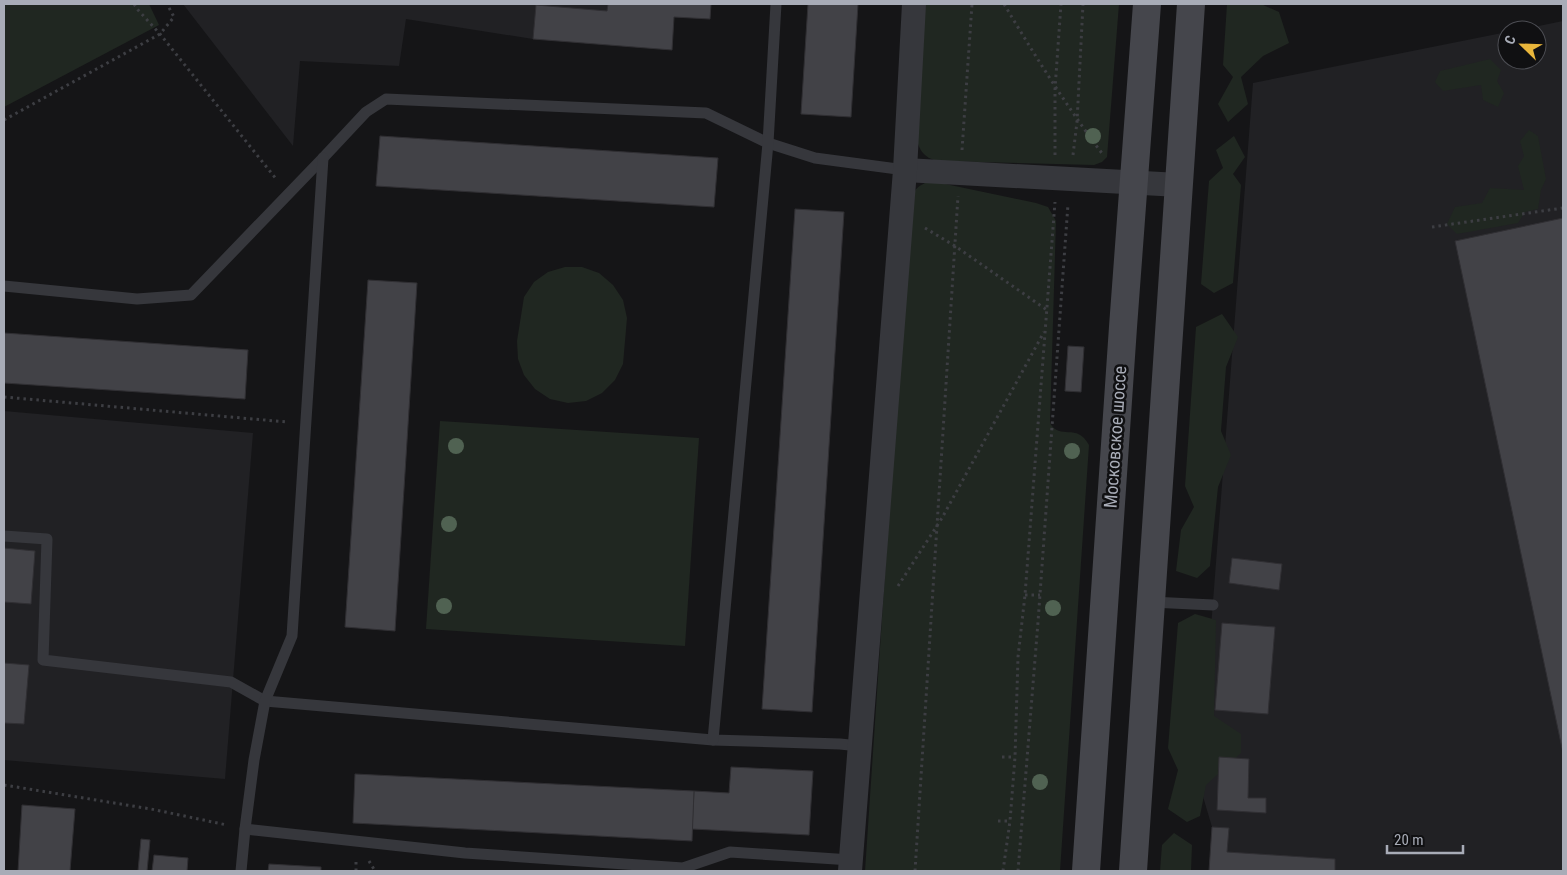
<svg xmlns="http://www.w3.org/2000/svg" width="1567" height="875" viewBox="0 0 1567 875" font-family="'Roboto Condensed',sans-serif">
	<rect width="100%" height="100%" fill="#151517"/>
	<g fill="#212124">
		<path d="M 183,4 L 711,4 L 710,19 L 674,17 L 672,50 L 533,39 L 406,19 L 399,66 L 300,61 L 293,146 Z"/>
		<path d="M 1563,21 L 1563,871 L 1209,871 L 1212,827 L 1199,783 L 1253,83 L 1507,32 L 1507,60 L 1537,60 L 1537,30 L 1519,30 Z"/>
		<path d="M 4,411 L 253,433 L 225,779 L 4,760 Z"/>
	</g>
	<g fill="#202721">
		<path d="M 4,4 L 149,4 L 159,25 L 4,107 Z"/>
		<path d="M 923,4 L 1119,4 L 1107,157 L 1102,162 L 1094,165 L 936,161 C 923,156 920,151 916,138 Z"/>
		<path d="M 1227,4 L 1261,4 L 1279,12 L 1289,43 L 1263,56 L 1241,77 L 1248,104 L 1228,122 L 1218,104 L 1233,77 L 1223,65 Z"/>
		<path d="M 1490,59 L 1501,70 L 1497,81 L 1504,93 L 1498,107 L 1483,100 L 1481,85 L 1443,91 L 1435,82 L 1440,71 Z"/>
		<path d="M 1529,130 L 1538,136 L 1546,179 L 1541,190 L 1538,209 L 1525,212 L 1518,223 L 1457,234 L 1447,224 L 1455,207 L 1482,203 L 1490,188 L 1524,190 L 1518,166 L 1524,156 L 1520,141 Z"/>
		<path d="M 1234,136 L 1245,157 L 1233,174 L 1241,185 L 1233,283 L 1214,293 L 1201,284 L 1209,181 L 1223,168 L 1216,150 Z"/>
		<path d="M 931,181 L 1036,203 L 1048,207 L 1056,221 L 1050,423 C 1060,441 1077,422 1089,445 L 1060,871 L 865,871 L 910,202 C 914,189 918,185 931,181 Z"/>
		<path d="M 565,267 L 582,267 L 599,273 L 613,285 L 623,300 L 627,318 L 623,364 L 615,380 L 602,393 L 586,401 L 568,403 L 550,399 L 535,389 L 524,375 L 518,359 L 517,341 L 524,297 L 534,282 L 548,272 Z"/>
		<path d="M 1222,314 L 1238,337 L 1226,367 L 1221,431 L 1231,455 L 1218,487 L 1210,566 L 1197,578 L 1176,571 L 1181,530 L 1194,507 L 1185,486 L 1196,327 Z"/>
		<path d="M 440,421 L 699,438 L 685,646 L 426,629 Z"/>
		<path d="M 1195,614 L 1216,620 L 1214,716 L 1241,734 L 1241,753 L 1206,785 L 1200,816 L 1187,822 L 1168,809 L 1178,770 L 1168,748 L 1178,623 Z"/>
		<path d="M 1174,833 L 1192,845 L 1191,871 L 1160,871 L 1162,845 Z"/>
	</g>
	<g fill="#424247" stroke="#302f33">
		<path d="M 608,4 L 711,4 L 710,19 L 674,17 L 672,50 L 533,39 L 536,5 L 607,11 Z"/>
		<path d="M 808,4 L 858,4 L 851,117 L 801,114 Z"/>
		<path d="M 380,136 L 718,158 L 714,207 L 376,186 Z"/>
		<path d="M 795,209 L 844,212 L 812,712 L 762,709 Z"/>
		<path d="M 1563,218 L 1563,753 L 1455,241 Z"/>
		<path d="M 368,280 L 417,283 L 395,631 L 345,627 Z"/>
		<path d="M 4,333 L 248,350 L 245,399 L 4,383 Z"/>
		<path d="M 1068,346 L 1084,347 L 1081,392 L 1065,391 Z"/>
		<path d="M 4,548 L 35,551 L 31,604 L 4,602 Z"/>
		<path d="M 1232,558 L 1282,564 L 1279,590 L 1229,583 Z"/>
		<path d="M 1222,623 L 1275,627 L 1268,714 L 1215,710 Z"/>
		<path d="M 4,663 L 29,665 L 24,724 L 4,723 Z"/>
		<path d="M 1219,757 L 1249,759 L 1248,798 L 1266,798 L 1266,813 L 1217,810 Z"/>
		<path d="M 731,767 L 813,771 L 809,835 L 692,829 L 694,791 L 729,793 Z"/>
		<path d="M 355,774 L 694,791 L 692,841 L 353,823 Z"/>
		<path d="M 22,805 L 75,809 L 70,871 L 18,871 Z"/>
		<path d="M 1212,827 L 1229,828 L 1227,852 L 1335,859 L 1335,871 L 1209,871 Z"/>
		<path d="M 141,839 L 150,840 L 147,871 L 138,871 Z"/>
		<path d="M 154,855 L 188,858 L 187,871 L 152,871 Z"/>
		<path d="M 269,864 L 321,867 L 321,871 L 268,871 Z"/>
	</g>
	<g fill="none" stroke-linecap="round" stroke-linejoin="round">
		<g stroke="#3d3e43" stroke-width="3" stroke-dasharray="2.5 4" stroke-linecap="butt">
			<path d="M 134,4 L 138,10 L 160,34 L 277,180"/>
			<path d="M 1004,4 C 1035,56 1067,107 1104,156"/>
			<path d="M 4,120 L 160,34 L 174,17 L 167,4"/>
			<path d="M 962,150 L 972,4"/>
			<path d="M 1055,155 L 1055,89 L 1061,4"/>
			<path d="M 1073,155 L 1077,122 L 1083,4"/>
			<path d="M 1432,227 L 1563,208"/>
			<path d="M 925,228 L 955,246 L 1047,310"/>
			<path d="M 4,397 L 287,422"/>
			<path d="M 898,586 L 942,518 L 1044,332"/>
			<path d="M 1025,595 L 1040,595"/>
			<path d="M 1002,757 L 1015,757"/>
			<path d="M 4,785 L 151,809 L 227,825"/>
			<path d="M 998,821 L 1010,821"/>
			<path d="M 369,861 L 375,871"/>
			<path d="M 356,871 L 356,859"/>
			<path d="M 915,871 L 958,196"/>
			<path d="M 1003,871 L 1010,821 L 1015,757 L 1018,657 L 1025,595 L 1055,202"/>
			<path d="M 1018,871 L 1038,622 L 1068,204"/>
		</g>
		<g stroke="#36373c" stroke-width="11">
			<path d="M 4,286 L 137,299 L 191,295 L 323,158 L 366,112 L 386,99 L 706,113 L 768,143 L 815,158 L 905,170"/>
			<path d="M 4,536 L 47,539 L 43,660 L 231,682 L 265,701 L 713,740 L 840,744 L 859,746"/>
			<path d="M 1151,602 L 1213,605"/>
			<path d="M 713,740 L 768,143 L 776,4"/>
			<path d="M 245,829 L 465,853 L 683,868 L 730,852 L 851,860"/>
			<path d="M 241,871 L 245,829 L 254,760 L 265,701 L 292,636 L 323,158"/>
		</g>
		<g stroke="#36373c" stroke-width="24">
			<path d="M 905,170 L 1179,185"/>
			<path d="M 850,871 L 905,170 L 914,4"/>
		</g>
		<g stroke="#45464c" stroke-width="28">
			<path d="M 1086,871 L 1123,327 L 1147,4"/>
			<path d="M 1133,871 L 1191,4"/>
		</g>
	</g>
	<g fill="#506252">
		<circle cx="1093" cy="136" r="8"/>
		<circle cx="456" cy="446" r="8"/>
		<circle cx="1072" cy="451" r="8"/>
		<circle cx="449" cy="524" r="8"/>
		<circle cx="444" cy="606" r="8"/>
		<circle cx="1053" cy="608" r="8"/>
		<circle cx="1040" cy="782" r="8"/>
	</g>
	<g text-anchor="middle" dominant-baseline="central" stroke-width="5" stroke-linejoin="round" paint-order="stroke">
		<g font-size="18" fill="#a8acb7" stroke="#101012">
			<text transform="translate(1115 437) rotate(-86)">Московское шоссе</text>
		</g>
	</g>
	<rect width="1567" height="875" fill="none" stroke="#a8acb7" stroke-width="10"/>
	<g transform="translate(1522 45) rotate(293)"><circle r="24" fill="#101012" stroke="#4d4e54"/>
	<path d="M0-4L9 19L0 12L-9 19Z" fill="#e9b63b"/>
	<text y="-8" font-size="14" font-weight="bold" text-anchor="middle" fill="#a8acb7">С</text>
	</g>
	<path d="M1387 845v8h76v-8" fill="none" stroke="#a8acb7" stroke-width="2.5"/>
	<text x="1394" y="845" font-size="15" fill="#a8acb7" stroke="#101012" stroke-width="4" paint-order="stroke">20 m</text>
</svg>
